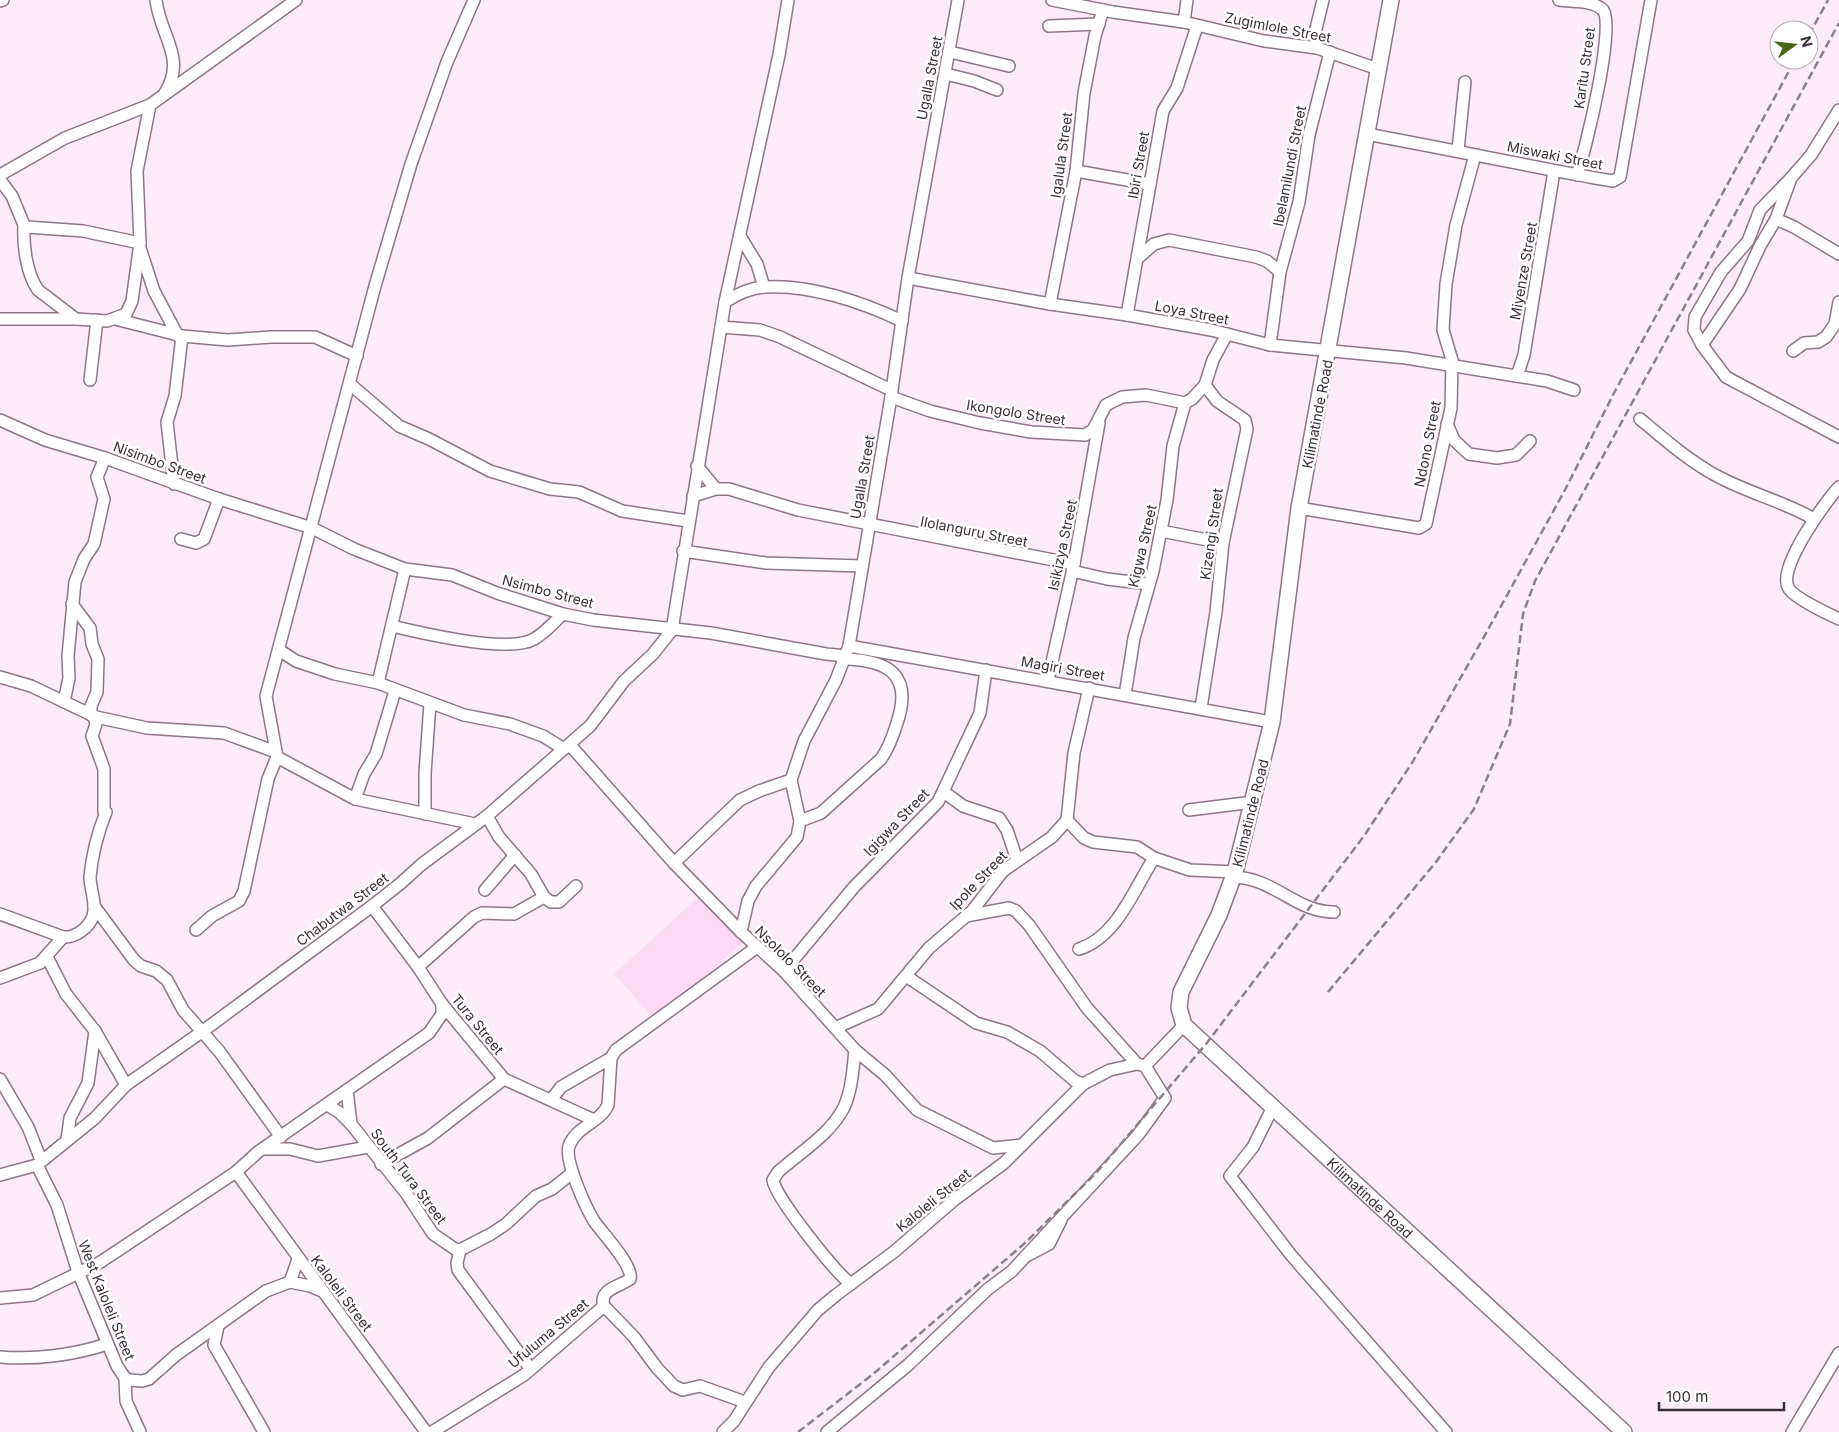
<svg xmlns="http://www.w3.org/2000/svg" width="1839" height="1432" viewBox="0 0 1839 1432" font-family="Inter,sans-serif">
	<rect width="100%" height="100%" fill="#fdecf8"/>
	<path fill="#fcdaf3" d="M 702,894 L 744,941 L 656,1021 L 614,974 Z"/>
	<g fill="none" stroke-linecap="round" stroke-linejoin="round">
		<defs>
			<g id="minor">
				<path d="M 156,0 C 160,36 187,58 165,93"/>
				<path d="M 474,0 L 447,62 L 411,164 L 375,286 L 266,696 L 277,757 L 355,799 L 475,824"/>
				<path d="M 1052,0 L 1113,12 L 1184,22 L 1264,41 L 1317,48 L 1378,69"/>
				<path d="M 1559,0 C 1573,2 1593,0 1603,10 C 1616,26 1585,152 1577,175"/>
				<path d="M 0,1 L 3,0"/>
				<path d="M 1184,22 L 1187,0"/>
				<path d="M 1049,26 L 1099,24"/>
				<path d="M 1317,48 L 1315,33 L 1323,0"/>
				<path d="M 950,52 L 1009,66"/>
				<path d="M 946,74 L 974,81 L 997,90"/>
				<path d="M 1366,134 C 1449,149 1531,167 1613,181 L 1620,177 L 1651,0"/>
				<path d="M 1458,150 L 1465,82"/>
				<path d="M 1076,171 L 1150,184"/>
				<path d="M 0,175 L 65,138 L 150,105 L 296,0"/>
				<path d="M 1791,178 L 1760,210 L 1748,241 L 1721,272 L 1695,317 L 1694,330 L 1702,345 L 1726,377 L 1839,437"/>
				<path d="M 0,180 L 12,196 L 24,225 L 27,227 L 83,231 L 140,243"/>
				<path d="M 1776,219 L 1794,227 L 1839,254"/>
				<path d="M 24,225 C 23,244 26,273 38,290 L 76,319 L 107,321 L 126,314 L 132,301 L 140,243 L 137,171 L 150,105"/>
				<path d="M 740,236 L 757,264 L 764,287"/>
				<path d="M 140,248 L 154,291 L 178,336"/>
				<path d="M 1139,257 L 1154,244 L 1169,240 L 1256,257 L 1267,261 L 1280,272"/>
				<path d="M 908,278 L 1050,304 L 1127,315 L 1211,330 L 1270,345 L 1406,358 L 1547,381 L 1574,390"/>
				<path d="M 725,302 C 737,294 750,288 765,287 C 809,284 862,302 902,321"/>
				<path d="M 1050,304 L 1076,171 L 1084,93 L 1095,36 L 1103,10"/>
				<path d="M 1127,315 L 1163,111 L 1177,88 L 1197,26"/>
				<path d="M 0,319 L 76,319"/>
				<path d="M 115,319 L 182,336 L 228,340 L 271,337 L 315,337 L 357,356"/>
				<path d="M 721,327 L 760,330 L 780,337 L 891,390"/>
				<path d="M 1270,345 L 1280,272 L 1299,202 L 1309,135 L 1330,52"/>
				<path d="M 1702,345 L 1740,289 L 1760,246 L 1776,219 L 1791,178 L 1811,155 L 1839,110"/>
				<path d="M 1793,351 L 1804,343 L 1818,342 L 1826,337 L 1835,324 L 1839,302"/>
				<path d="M 1517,376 L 1524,355 L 1554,171"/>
				<path d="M 90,380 L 97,320"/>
				<path d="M 350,384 L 399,426 L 429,439 L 490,471 L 550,489 L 579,492 L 622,511 L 688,521"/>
				<path d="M 891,397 L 930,411 L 980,423 L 1031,432 L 1085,435 L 1093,430 L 1106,405 L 1122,397 L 1146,395 L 1185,403 L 1192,399 L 1205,385 L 1213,360 L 1227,334"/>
				<path d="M 1640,419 C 1664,439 1689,461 1717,476 C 1748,493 1783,501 1814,519"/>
				<path d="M 0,420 L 45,440 L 105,458 L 219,499 L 312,528 L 354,549 L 405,569 L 452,575 L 497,593 L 563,614 L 593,620 L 711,633 L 826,654 L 846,656"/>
				<path d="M 1447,424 L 1454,440 L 1469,454 L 1497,458 L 1516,455 L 1530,441"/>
				<path d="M 697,466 L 716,489"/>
				<path d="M 174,484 L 167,422 L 175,396 L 182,336"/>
				<path d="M 1839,487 C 1825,502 1778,567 1788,587 C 1792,597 1828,614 1839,619"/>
				<path d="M 693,496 L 716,489 L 729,489 L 798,510 L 1074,564"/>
				<path d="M 1299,508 L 1419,528 L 1426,524 L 1451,408 L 1452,360 L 1443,330 L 1446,284 L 1456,225 L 1475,155"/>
				<path d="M 1161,531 L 1223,543"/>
				<path d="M 181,539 L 196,543 L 204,539 L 219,499"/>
				<path d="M 683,551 L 766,563 L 862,566"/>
				<path d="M 1072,571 L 1107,579 L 1149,584"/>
				<path d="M 72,604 L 90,628 L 92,644 L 98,659 L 97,692 L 91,706 L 91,715"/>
				<path d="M 392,626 C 421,633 509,654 534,639 C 545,633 554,622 563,614"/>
				<path d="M 849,646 L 1272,722"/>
				<path d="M 279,650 L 296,661 L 335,674 L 378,683 L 464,715 L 510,724 L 543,736 L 564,749"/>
				<path d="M 0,677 L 31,686 L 96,717 L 147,728 L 224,733 L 276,752"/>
				<path d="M 1048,680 L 1074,564 L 1099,423"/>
				<path d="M 378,683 L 405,569"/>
				<path d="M 1125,695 L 1134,638 L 1153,571 L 1167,500 L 1173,446 L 1185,403"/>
				<path d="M 64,702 L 69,678 L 68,656 L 75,582 L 84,559 L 94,544 L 104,499 L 97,477 L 105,458"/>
				<path d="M 1201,708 L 1216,612 L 1223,543 L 1247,429 L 1245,420 L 1217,401 L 1205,385"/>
				<path d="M 94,716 L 96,724 L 92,736 L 104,769 L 104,812"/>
				<path d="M 570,745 L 674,863 L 741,932 L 784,971 L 855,1050 L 885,1075 L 917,1110 L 993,1148 L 1022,1145"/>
				<path d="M 944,792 L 963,806 L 999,818 L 1007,830 L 1017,860"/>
				<path d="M 355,799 L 364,774 L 376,754 L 395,691"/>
				<path d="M 1189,810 L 1253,802"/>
				<path d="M 425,814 L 425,773 L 430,704"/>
				<path d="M 487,816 L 499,837 L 531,874 L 544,897 L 551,902 L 559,902 L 576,886"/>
				<path d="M 1067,820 L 1084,838 L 1093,842 L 1137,847 L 1154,858 L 1190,870 L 1235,872"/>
				<path d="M 800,821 L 821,813 L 881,759 C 889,748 893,736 897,723 C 913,675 889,660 844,659"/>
				<path d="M 674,863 L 740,800 L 759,791 L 791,780"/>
				<path d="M 1233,877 C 1275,878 1295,912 1334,912"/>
				<path d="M 485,890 L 515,855"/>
				<path d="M 94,906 L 134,960 L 141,966 L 156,971 L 167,980 L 183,1010 L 219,1051 L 281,1137"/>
				<path d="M 372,906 L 418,967 L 442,1004 L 504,1079 L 594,1120"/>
				<path d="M 0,914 L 63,937 C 75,938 89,928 93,916 C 97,904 90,889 90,877 C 92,855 98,832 106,812"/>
				<path d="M 966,916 L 1009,908 L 1016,911 L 1029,925 L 1087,1008 L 1137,1064"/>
				<path d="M 196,930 L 212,916 L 239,901 L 244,891 L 268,779 L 277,757"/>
				<path d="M 741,932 L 748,901 L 756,886 L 797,837 L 800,821 L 791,780 L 804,741 L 836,680 L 849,646 L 891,397 L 908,278 L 958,0"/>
				<path d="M 1079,949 C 1117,937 1134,889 1154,858"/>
				<path d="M 47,957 L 66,994 L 95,1031 L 126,1085"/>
				<path d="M 418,967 L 474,917 L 482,913 L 514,914 L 544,897"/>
				<path d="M 784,971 L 854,887 L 938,802 L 980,713 L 986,670"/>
				<path d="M 906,976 L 976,1023 L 1007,1032 L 1040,1051 L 1075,1081 L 1083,1084"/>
				<path d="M 0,978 L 40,963 L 63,937"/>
				<path d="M 835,1028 L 878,1009 L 929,948 L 972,911 L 1003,871 L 1052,837 L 1067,820 L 1074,753 L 1089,688"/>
				<path d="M 0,1079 L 28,1127 L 41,1160"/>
				<path d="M 347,1090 L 351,1124 L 406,1193 L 433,1234 L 455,1249 L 460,1250 L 491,1234 L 506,1224 L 536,1196 L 552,1189 L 572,1173"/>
				<path d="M 551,1100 L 561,1087 L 611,1058"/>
				<path d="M 327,1105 L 339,1112 L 351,1124"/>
				<path d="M 1273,1107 L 1253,1147 L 1230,1176 L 1291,1255 L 1446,1432"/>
				<path d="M 67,1140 L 70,1118 L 88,1083 L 95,1031"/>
				<path d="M 263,1149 L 290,1149 L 318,1156 L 368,1147"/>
				<path d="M 381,1164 L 428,1138 L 504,1079"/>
				<path d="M 37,1165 L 57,1205 L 78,1272 L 117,1366 L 125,1378 L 130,1380 L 142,1381 L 149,1379 L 176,1355 L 266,1291 L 290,1282 L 298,1259"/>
				<path d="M 236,1172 L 426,1432"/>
				<path d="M 0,1175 L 37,1165 L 95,1118 L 126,1085 L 203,1031 L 372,906 L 401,883 L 422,864 L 487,816 L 590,726 L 624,681 L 653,654 L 672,630 L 725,302 L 779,55 L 788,0"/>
				<path d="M 460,1250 L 457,1263 L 458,1270 L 530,1368"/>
				<path d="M 1026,1256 L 1049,1244 L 1061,1220"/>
				<path d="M 290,1282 L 310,1286 L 322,1291"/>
				<path d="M 851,1284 C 835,1272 775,1197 773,1180 L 778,1172 C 799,1153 831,1134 844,1107 C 852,1090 853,1068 855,1050"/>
				<path d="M 0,1298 L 33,1295 L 99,1263 L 236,1172 L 258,1152 L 429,1033 L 442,1014 L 442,1004"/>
				<path d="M 604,1306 L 634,1337 L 657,1368 L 674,1386 L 683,1390 L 700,1386 L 745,1402"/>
				<path d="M 218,1326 L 214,1345 L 264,1432"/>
				<path d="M 0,1357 C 35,1360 74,1355 107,1344"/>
				<path d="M 125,1378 L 126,1401 L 140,1432"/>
				<path d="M 432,1432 L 524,1375 L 604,1306 C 598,1289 621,1286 630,1279 C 634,1266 602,1233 594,1221 C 586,1208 564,1160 569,1146 C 576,1126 600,1123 608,1105 L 611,1058 L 616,1050 L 757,947"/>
				<path d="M 723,1432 L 734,1421 L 769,1367 L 818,1310 L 836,1295 L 895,1251 L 954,1200 L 1004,1163 L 1083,1084 L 1110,1070 L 1137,1064 L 1145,1066 L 1184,1025"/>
				<path d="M 827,1432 L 908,1365 L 988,1289 L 1012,1271 L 1138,1135 L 1165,1098 L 1145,1066"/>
				<path d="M 1792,1432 L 1839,1353"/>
			</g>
			<g id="major">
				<path id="s1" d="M 1391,0 L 1299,508 L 1272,722 L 1235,872 L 1219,915 L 1181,992 L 1179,1008 L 1184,1025 L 1624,1432"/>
			</g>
		</defs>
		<use href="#minor" stroke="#8e7587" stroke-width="14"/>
		<use href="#major" stroke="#8e7587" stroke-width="18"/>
		<use href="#minor" stroke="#fff" stroke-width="11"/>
		<use href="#major" stroke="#fff" stroke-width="15"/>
		<g stroke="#8c7f88" stroke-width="2.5" stroke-dasharray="8 4" stroke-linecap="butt">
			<path d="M 1809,35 L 1828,0"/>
			<path d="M 1328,992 L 1436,862 L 1474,809 L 1510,724 L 1523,614 L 1535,581 L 1839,23"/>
			<path d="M 798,1432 L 872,1375 L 1025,1243 L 1096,1173 L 1206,1044 L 1364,836 L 1412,763 L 1485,635 L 1565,490 L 1614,393 L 1795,60"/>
		</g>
	</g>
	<g text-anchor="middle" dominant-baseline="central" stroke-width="5" stroke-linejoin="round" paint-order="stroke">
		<g font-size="14" fill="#382e35" stroke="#fff">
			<text transform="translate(1278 27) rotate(11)">Zugimlole Street</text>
			<text transform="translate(1584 68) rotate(-82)">Karitu Street</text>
			<text transform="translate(929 78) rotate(-79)">Ugalla Street</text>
			<text transform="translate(1061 155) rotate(-82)">Igalula Street</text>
			<text transform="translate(1555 155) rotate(11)">Miswaki Street</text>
			<text transform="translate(1138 165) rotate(-80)">Ibiri Street</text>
			<text transform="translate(1289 166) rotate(-79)">Ibelamilundi Street</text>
			<text transform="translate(1523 271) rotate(-80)">Miyenze Street</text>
			<text transform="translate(1192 312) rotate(11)">Loya Street</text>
			<text transform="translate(1016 412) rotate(9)">Ikongolo Street</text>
			<text transform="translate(1317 414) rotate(-79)">Kilimatinde Road</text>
			<text transform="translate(1427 444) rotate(-79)">Ndono Street</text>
			<text transform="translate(160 462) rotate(20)">Nisimbo Street</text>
			<text transform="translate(862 477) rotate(-80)">Ugalla Street</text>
			<text transform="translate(974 531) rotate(11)">Ilolanguru Street</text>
			<text transform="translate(1211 534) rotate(-82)">Kizengi Street</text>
			<text transform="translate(1062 545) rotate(-78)">Isikizya Street</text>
			<text transform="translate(1142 546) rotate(-77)">Kigwa Street</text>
			<text transform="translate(548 591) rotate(15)">Nsimbo Street</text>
			<text transform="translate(1063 668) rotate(10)">Magiri Street</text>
			<text transform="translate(1250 813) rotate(-76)">Kilimatinde Road</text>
			<text transform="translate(896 822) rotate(-46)">Igigwa Street</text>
			<text transform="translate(978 880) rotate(-46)">Ipole Street</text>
			<text transform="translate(342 909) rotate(-37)">Chabutwa Street</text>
			<text transform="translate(791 961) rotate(45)">Nsololo Street</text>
			<text transform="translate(478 1024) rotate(51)">Tura Street</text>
			<text transform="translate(409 1176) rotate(53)">South Tura Street</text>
			<text stroke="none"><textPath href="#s1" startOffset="1306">Kilimatinde Road</textPath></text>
			<text transform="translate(933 1200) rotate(-39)">Kaloleli Street</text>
			<text transform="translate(342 1293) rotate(53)">Kaloleli Street</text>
			<text transform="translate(107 1300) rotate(68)">West Kaloleli Street</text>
			<text transform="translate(548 1333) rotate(-40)">Ufuluma Street</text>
		</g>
	</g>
	<g transform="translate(1794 45) rotate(75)"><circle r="24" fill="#ffffff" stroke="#afabae"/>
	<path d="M0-4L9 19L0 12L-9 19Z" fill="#4c6514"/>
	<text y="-8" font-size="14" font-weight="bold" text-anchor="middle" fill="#382e35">N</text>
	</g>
	<path d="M1659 1402v8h125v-8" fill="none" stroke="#382e35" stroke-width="2.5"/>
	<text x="1666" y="1402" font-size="15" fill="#382e35" stroke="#ffffff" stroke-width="4" paint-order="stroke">100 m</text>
</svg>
